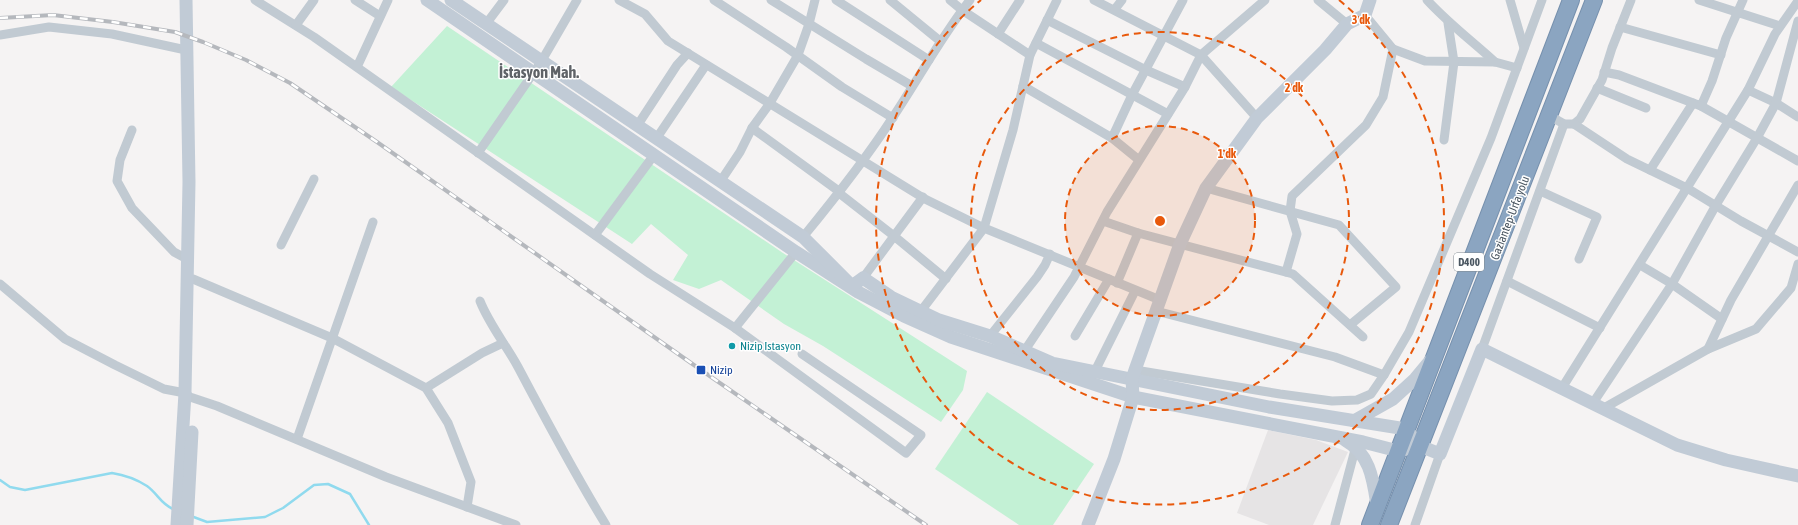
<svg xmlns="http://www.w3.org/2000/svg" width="1798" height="525" viewBox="0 0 1798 525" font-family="'Asap Condensed',sans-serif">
	<rect width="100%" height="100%" fill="#f5f3f3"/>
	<path fill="#e6e4e5" d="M 1268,430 L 1316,440 L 1348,452 L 1313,525 L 1269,525 L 1237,513 Z"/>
	<g fill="#c3f1d5">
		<path d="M 447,26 L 783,253 L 967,371 L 963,390 L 941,422 L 823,346 L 784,324 L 721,280 L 699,289 L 673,280 L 688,255 L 651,224 L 632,244 L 391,87 Z"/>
		<path d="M 987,392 L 1094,464 L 1053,525 L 1019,525 L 935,469 Z"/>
	</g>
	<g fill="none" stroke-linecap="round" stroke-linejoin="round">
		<g stroke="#90daee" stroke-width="2.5">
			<path d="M 0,480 L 10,487 L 25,490 L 112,473 C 125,475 136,479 147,486 C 158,494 160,503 173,509"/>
			<path d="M 191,516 L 207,522 L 265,517 L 283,508 L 314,485 L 328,484 L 350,494 L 369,525"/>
		</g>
		<defs>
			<g id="highway">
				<path d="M 1370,525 L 1571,0"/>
				<path d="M 1389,525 L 1594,0"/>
			</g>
		</defs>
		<use href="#highway" stroke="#7690ad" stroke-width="18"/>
		<g stroke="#c1cad2" stroke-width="9">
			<path d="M 255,0 L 314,37 L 650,274 L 735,328 L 906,453 L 921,435 L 802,354"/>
			<path d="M 355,0 L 380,16"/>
			<path d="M 619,0 L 645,14 L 668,41 L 925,199 L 984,228 L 1160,300"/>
			<path d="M 714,0 L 786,47 L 842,87 L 893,118"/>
			<path d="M 771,0 L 866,59 L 912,86"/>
			<path d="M 836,0 L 929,60"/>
			<path d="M 890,0 L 940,41"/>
			<path d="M 950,0 L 962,10 L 1030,55"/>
			<path d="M 1094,0 L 1201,55 L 1257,118"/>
			<path d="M 1318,0 L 1347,24"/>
			<path d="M 1427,0 C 1448,23 1472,41 1495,62"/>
			<path d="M 1510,0 L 1524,48"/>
			<path d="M 1699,0 L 1780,26"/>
			<path d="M 1115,9 L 1122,0"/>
			<path d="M 1047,20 L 1146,70 L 1185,87"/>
			<path d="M 486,24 L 504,0"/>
			<path d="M 296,25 L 314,0"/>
			<path d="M 1620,27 L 1721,55"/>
			<path d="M 998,34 L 1020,0"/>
			<path d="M 0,35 L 49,27 L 112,34 L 186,50"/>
			<path d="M 1036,43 L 1168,114"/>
			<path d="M 1393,49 L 1425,61 L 1495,62 L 1517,68"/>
			<path d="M 357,67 L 388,0"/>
			<path d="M 1604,72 L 1619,75 L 1701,106 L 1712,81 L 1726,38 L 1743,0"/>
			<path d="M 1023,86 L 1112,138 L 1139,160"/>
			<path d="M 1597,88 L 1646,108"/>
			<path d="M 1748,90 L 1776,103 L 1798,117"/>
			<path d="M 1701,106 L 1798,161"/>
			<path d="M 1550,116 L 1564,124 L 1574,124 L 1580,119 L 1602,80 L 1612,48 L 1631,0"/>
			<path d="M 1574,124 L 1627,159 L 1687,188 L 1741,221 L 1798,252"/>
			<path d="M 637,126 L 677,65 L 688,53"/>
			<path d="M 752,128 L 840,192"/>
			<path d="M 132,130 L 120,160 L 117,181 L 132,208 L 174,252 L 187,259"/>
			<path d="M 1112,138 L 1132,95 L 1183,0"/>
			<path d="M 656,139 L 706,65"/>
			<path d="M 1444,140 L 1454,62 L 1448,23"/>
			<path d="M 478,153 L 541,62 L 577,0"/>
			<path d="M 1650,170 L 1693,103"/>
			<path d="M 720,182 L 740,152 L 752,128 L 770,103 L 798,55 L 809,24 L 815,0"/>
			<path d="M 1206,188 L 1339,225 L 1396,287 L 1350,325"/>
			<path d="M 1540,191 L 1597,217 L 1579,259"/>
			<path d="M 839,193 L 894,236"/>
			<path d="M 1103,221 L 1138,233 L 1293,274 L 1363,337"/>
			<path d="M 595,235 L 654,155"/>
			<path d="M 894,236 L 946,279"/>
			<path d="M 803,237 C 835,198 866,159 893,117 C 919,78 941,37 970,0"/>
			<path d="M 281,245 L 314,179"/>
			<path d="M 1640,265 L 1672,284 L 1722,319"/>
			<path d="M 1286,272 L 1297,234 L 1290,211 L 1292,196 L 1366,125 L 1383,97 L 1393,49 L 1365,15"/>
			<path d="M 863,278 L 923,197"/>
			<path d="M 193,279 L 332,338 L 426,388 L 448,423 L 471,482 L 467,507"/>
			<path d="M 1507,281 L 1600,328"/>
			<path d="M 1117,283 L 1138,233"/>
			<path d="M 0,284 L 65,339 L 115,365 L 164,389 L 185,393 L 190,397 L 217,406 L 386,477 L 516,525"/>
			<path d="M 480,301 C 489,324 506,345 518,367 C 546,420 574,473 606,525"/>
			<path d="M 921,311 L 984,228 L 1013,130 L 1030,55 L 1057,0"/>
			<path d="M 1156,311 L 1335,357 L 1384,375"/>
			<path d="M 735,328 L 796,252"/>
			<path d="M 990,336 L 1037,277 L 1045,265 L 1050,254"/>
			<path d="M 1075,336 L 1109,279"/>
			<path d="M 1482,349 L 1564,124"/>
			<path d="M 1708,349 L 1731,300 L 1798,185"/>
			<path d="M 1025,350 L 1074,277 L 1107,212 L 1185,87 L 1201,55 L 1265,0"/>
			<path d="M 1135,370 L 1280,394 L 1332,401 L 1357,400 L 1371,394 L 1384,375 L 1409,332 L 1491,138 L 1542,0"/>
			<path d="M 1095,371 L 1135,291"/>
			<path d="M 426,388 L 482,353 L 503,343"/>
			<path d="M 1562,388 L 1748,90 L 1775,34 L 1798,1"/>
			<path d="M 1593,403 L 1672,284 L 1716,205 L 1757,138 L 1776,103 L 1798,21"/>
			<path d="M 1604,408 L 1708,349 L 1756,329 L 1791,288 L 1798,264"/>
			<path d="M 297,439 L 373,222"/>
			<path d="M 1335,525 L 1356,446"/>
			<path d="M 1415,525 L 1440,454"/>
		</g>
		<g stroke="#c1cbd6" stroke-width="13">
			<path d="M 427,0 L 796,252 L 858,292 L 904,316 L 951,337 L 1133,397 L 1363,442 L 1398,451 L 1420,446"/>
			<path d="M 451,0 L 803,237 L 852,286 L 863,278 L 891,297 L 939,320 L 990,336 L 1052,363 L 1269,407 L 1406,429 L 1420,446 L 1440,454 L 1482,349 L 1677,445 L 1726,460 L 1798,476"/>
			<path d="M 1354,421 L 1393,399 L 1415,379 L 1430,361"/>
			<path d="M 1345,440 C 1370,454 1373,479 1377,505"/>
			<path d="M 177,525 L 185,393 L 189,182 L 186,0"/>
			<path d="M 187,525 L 192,432"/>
			<path d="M 1088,525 L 1114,459 L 1133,397 L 1132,379 L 1135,370 L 1180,244 L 1206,188 L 1257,118 L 1325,50 L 1347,24 L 1365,15 L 1370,0"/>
		</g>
		<use href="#highway" stroke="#8ba5c1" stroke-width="16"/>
		<defs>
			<path id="rail" d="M 0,18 L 53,15 L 113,22 L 175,32 L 203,42 L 246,60 L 290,83 L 377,142 L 701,370 L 926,525"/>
		</defs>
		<use href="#rail" stroke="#b5b8bd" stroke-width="4"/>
		<use href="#rail" stroke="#fff" stroke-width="2.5" stroke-dasharray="8" stroke-linecap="butt"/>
	</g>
	<circle cx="1160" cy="221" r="95" fill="#e8590c" fill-opacity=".12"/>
	<g fill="none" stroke="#e8590c" stroke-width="2" stroke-dasharray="7 5">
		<circle cx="1160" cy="221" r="95"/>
		<circle cx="1160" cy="221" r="189"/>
		<path d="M1339 0A284 284 0 1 1 981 0"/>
	</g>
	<circle fill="#0f9aa8" stroke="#fff" stroke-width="1.5" cx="732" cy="346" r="4"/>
	<rect fill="#1a4fb4" stroke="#fff" stroke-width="1.5" x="696" y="365" width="10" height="10" rx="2"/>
	<g text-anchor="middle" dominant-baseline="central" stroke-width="3" stroke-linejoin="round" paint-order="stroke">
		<rect fill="#fff" stroke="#808990" stroke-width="1" x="1454" y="253" width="30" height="18" rx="3"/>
		<g font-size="11" font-weight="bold" fill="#4a5661">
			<text x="1469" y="262">D400</text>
		</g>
		<g font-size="12" fill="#4a5661" stroke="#fff">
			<text transform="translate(1510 218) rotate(-69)">Gaziantep-Urfa yolu</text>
		</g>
		<g font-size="12" fill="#0d838f" stroke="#fff" text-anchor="start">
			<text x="740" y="346">Nizip Istasyon</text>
		</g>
		<g font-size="12" fill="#164399" stroke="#fff" text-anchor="start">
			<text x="710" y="370">Nizip</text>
		</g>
		<g font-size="16" font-weight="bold" fill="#5f6368" stroke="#fff">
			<text x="539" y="72">İstasyon Mah.</text>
		</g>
	</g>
	<circle cx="1160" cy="221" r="6" fill="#e8590c" stroke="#fff" stroke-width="2"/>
	<g font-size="12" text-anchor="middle" font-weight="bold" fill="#e8590c" stroke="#fff" stroke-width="3" stroke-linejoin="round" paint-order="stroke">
		<text x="1361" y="24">3 dk</text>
		<text x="1294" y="92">2 dk</text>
		<text x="1227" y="158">1 dk</text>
	</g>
</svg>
